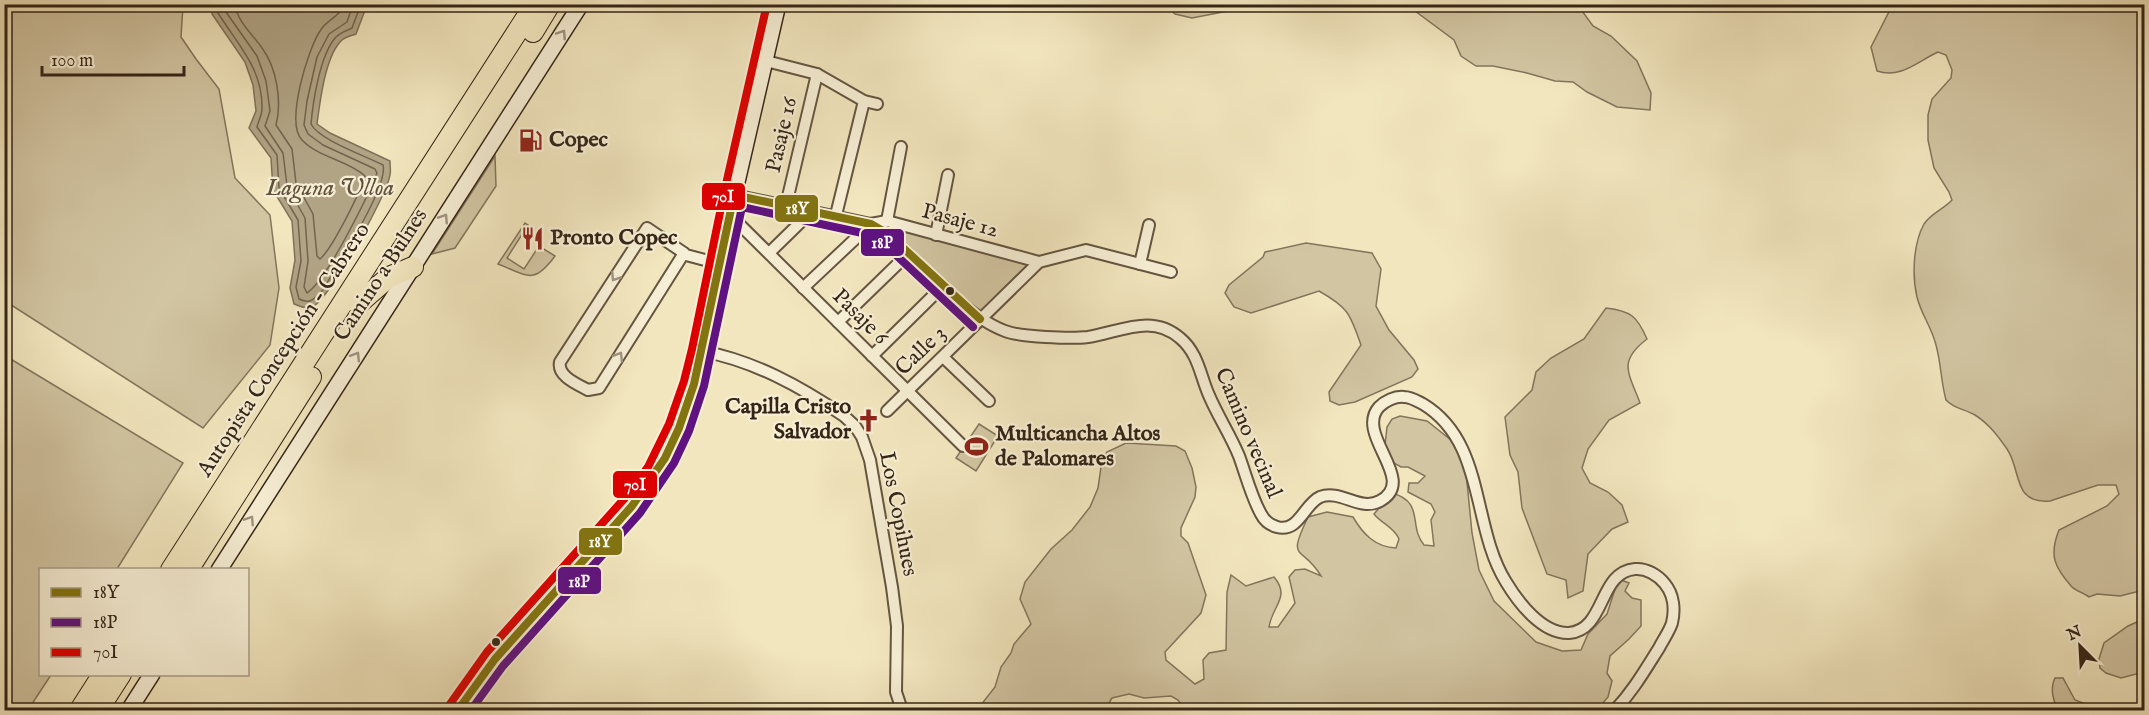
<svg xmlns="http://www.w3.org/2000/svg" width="2149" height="715" viewBox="0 0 2149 715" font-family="'IM FELL English',serif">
	<rect width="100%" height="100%" fill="#f2e6be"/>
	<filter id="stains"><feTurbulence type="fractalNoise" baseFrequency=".00333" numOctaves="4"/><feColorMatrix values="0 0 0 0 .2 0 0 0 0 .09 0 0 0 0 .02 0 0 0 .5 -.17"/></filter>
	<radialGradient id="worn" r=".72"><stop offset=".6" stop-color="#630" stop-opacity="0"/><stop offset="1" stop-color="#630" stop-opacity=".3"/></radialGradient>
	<g fill="#d2c5a2" stroke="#83755c" stroke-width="1.5">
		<path d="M 1893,4 L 2144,5 L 2144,590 L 2120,596 L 2097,594 L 2089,597 C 2084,593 2076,591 2072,587 C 2054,567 2049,555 2059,530 L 2107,506 L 2119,494 L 2116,485 L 2098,485 L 2050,501 C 2012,504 2022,471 2007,449 C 1998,436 1989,424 1975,415 C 1965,409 1954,409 1946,400 C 1941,382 1941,363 1936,345 C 1932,328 1921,314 1917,297 C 1912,276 1913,244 1924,224 C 1931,213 1944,209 1952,200 L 1949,192 L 1934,168 L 1928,140 L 1928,115 L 1932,99 L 1951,78 L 1952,70 L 1946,55 L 1938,52 C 1918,61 1901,79 1877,71 L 1871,47 Z"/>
		<path d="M 4,5 L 183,5 L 181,37 L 196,59 L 219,89 L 235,178 L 270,215 L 279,288 L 270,345 L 203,428 L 5,301 Z"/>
		<path d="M 1165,5 L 1259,5 L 1192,18 L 1175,14 Z"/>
		<path d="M 1407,5 L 1586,5 L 1582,11 L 1593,26 L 1611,36 L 1637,61 L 1651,93 L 1650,110 L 1617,107 L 1587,92 L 1573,82 L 1555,81 L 1527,73 L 1493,66 L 1476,66 L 1461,56 L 1454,40 Z"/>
		<path d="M 495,156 L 496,186 L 455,248 L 432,254 Z"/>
		<path d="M 525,223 L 528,225 L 507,258 L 524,269 L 539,246 L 555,256 C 533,286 527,275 498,264 Z"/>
		<path d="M 865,224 L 880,224 L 1034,264 L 976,319 Z"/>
		<path d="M 1306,243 L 1372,253 L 1381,269 L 1376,306 L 1389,330 L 1414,360 L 1418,369 L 1412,377 L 1355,402 L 1339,405 L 1330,401 L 1329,392 L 1361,345 C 1350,314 1349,308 1319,291 L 1251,313 L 1234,307 L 1225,293 L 1229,285 L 1263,257 L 1265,252 Z"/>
		<path d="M 1606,308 C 1631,311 1637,316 1647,339 C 1617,362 1629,373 1640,403 L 1609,420 L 1588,449 L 1582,468 L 1590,483 L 1608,492 L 1622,505 L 1628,522 L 1612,529 L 1588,554 L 1583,591 L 1568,598 L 1566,580 L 1547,574 L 1522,508 L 1518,472 L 1510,455 L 1505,417 L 1532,390 L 1536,372 L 1551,358 L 1584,339 Z"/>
		<path d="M 4,355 L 183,463 L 117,569 L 40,570 L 40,674 L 51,675 L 28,710 L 5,710 Z"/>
		<path d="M 1400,416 L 1427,421 L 1456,444 L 1466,472 L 1472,533 L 1479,570 L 1494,601 L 1536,642 L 1562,651 L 1581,650 L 1588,634 L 1607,614 L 1616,586 L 1621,580 L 1629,583 L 1625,591 L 1632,598 L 1641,600 L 1641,626 L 1629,639 L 1610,656 L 1607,673 L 1612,681 L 1608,697 L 1597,710 L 1185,710 L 1178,700 L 1171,696 L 1144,698 L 1129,694 L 1112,698 L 1105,710 L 977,710 L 995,687 L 1001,667 L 1011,653 L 1014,644 L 1031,624 L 1020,599 L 1025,582 L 1051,549 L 1072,530 L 1090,507 L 1098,488 L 1102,460 L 1107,452 L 1126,443 L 1176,446 L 1185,451 L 1192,468 L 1196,487 L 1195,497 L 1181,528 L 1181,536 L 1188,543 L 1206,595 L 1201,613 L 1165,652 L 1166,660 L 1195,684 L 1204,679 L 1203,660 L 1209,653 L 1226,650 L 1227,592 L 1231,575 L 1246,586 L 1274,577 C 1291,597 1272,606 1269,627 L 1278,627 L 1295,603 L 1289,577 L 1295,570 L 1305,569 L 1321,576 C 1302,544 1286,563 1308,517 L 1327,512 L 1353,517 C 1363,534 1375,547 1396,548 L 1399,539 C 1394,527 1382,524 1374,514 L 1392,493 C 1425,502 1408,526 1424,545 L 1434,546 L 1431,520 L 1435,512 L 1431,504 L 1408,492 L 1409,483 L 1418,483 L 1425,476 L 1408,467 L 1401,467 L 1392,462 L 1385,445 L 1387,427 L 1392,419 Z"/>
		<path d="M 979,424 L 998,436 L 976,471 L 956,458 Z"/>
		<path d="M 2144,619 L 2144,672 L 2121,678 L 2106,673 L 2100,668 L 2099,659 L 2104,643 L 2128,626 Z"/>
		<path d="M 2055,678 L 2063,678 L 2075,700 L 2101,710 L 2058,710 C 2053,700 2050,688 2055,678 Z"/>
	</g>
	<path fill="#b1a485" stroke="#7f7159" stroke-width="1.5" d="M 213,5 L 367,5 L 356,34 C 350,36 344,37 340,42 C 325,59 320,101 317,124 L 330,133 L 390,161 C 390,166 391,171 390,175 C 387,195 328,301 312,307 C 306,310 300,306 294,304 L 290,288 L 295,260 L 292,221 L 273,190 L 271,158 L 249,128 L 256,111 L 253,85 L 245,62 L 212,14 Z"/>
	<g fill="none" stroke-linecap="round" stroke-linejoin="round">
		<g stroke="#72644e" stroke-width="1.5">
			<path d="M 218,4 L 218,13 C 238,45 263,69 262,109 C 262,115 258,122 257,127 L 277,155 L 279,188 L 298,220 L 301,261 L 296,287 L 299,299 C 311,305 315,298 323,290 C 336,267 389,186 383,165 C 366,156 319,140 311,124 C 313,102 320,54 336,37 C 341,32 346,31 352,28 L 361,4"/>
			<path d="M 226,4 L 226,12 L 257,56 L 266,81 L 270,111 L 265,126 L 283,153 L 287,186 L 305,218 L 308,261 L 304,287 L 307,293 C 327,280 367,198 377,173 L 375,169 L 323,145 L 308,134 L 304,125 L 307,101 L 317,57 L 329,34 L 347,22 L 353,4"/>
			<path d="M 235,4 C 236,20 254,36 262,48 C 277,68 282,102 276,125 L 292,149 L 296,183 L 313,214 L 317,256 L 320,259 C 332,249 360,193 365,176 C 348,160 319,158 302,140 C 285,123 308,49 320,31 C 327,19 339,18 344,4"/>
		</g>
		<defs>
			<g id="street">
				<path d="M 766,61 L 817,74 L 864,101 L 877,104"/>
				<path d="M 734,195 L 871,224 L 888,234 C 917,263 968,318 1005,331 C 1020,337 1071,339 1088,337 C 1120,332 1152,313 1180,338 C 1198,353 1200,374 1208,393 C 1217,415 1230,434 1239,456 C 1246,475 1251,496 1261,514 C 1264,520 1270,525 1277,527 C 1299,533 1304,504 1320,497 C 1341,489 1360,512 1380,501 C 1419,480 1354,435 1379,407 C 1385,401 1395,396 1404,397 C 1411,397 1417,401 1423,404 C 1486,442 1471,526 1506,582 C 1518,602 1542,634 1569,633 C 1606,630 1598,572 1635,569 C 1646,568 1658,575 1665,584 C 1674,595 1675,610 1672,623 C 1669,632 1663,640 1659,648 C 1645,670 1633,691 1615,710"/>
				<path d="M 786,205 L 817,74"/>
				<path d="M 730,215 L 963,446"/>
				<path d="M 836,215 L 864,101"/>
				<path d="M 887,221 L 901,147"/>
				<path d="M 871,224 L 887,221 L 1039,262"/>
				<path d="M 936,235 L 948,175"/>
				<path d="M 684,253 L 599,388 L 588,390 C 577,384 557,376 560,362 L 647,228 L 684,253 L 686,255 L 720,264"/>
				<path d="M 769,253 L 813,210"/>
				<path d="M 1140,264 L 1149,225"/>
				<path d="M 803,288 L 871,224"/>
				<path d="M 838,322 L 908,254"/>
				<path d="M 702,351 C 754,361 800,386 844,416 L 855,426 L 862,437 L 870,460 L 892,587 L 897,626 L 896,692 L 902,710"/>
				<path d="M 872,356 L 943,286"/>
				<path d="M 943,357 L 989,401"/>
				<path d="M 887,411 L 1039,262 L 1086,250 L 1171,272"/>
			</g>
			<g id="secondary">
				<path d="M 219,570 L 581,4"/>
				<path d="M 129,710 L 152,674"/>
				<path d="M 458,710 L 495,659 L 632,506 L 657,472 L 679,428 L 694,384 L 702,351 L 734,195 L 778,4"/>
			</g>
			<g id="highway">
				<path d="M 533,32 L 550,4"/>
				<path d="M 358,304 L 389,277 L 413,267"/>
				<path d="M 171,570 L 535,4"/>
				<path d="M 188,570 L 311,377"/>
				<path d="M 80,710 L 103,674"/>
				<path d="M 98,710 L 121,674"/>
			</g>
		</defs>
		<use href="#street" stroke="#645541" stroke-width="14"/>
		<use href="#secondary" stroke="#342517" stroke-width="18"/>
		<use href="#highway" stroke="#342517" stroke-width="22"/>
		<use href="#street" stroke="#f7efd5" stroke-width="10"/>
		<use href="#secondary" stroke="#f7efd5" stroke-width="15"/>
		<use href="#highway" stroke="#f2e6be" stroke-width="20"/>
		<defs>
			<path id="bus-1" d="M 458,710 L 495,659 L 632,506 L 665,458 L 679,428 L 694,384 L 734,195 L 871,224 L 888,234 L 980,319"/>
			<path id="bus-2" d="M 471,710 L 503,666 L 640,513 L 674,463 L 689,431 L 704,386 L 742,207 L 867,234 L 882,242 L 973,327"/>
			<path id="bus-3" d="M 450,704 L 487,652 L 624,499 L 648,467 L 669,424 L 684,381 L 692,349 L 724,193 L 767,4"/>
		</defs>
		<use href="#bus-1" stroke="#f7efd5" stroke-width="12"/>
		<use href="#bus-2" stroke="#f7efd5" stroke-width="12"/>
		<use href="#bus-3" stroke="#f7efd5" stroke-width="12"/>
		<use href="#bus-1" stroke="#827411" stroke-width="8"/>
		<use href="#bus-2" stroke="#5f1280" stroke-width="8"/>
		<use href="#bus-3" stroke="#d00" stroke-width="8"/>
	</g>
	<defs><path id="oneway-chevron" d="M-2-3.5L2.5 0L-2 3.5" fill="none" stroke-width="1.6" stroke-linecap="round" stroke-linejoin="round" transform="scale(1.5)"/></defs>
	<g stroke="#9f9480">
		<use href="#oneway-chevron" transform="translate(562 34) rotate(-57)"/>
		<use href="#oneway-chevron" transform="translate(444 218) rotate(-57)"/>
		<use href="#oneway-chevron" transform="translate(615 277) rotate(123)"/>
		<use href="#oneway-chevron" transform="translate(356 356) rotate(-58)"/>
		<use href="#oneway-chevron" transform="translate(619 356) rotate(-58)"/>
		<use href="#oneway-chevron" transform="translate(250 520) rotate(-57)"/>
	</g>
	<defs>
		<symbol id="fuel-bare" viewBox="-9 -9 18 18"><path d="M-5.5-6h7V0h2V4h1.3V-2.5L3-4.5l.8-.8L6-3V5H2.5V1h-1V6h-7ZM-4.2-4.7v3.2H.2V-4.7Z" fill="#8f2418" stroke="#f7efd5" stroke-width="2.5" paint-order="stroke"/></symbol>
		<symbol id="restaurant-bare" viewBox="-9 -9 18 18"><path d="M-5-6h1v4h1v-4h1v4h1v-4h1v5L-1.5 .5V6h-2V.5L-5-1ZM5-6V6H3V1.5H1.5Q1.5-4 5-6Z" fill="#8f2418" stroke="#f7efd5" stroke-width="2.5" paint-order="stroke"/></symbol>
		<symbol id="church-bare" viewBox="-9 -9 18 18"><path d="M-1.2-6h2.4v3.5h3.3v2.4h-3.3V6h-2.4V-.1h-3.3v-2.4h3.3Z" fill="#8f2418" stroke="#f7efd5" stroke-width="2.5" paint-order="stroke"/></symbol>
		<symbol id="stadium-bare" viewBox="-9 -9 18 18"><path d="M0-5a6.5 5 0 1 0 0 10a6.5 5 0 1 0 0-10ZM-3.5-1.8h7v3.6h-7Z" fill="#8f2418" stroke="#f7efd5" stroke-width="2.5" paint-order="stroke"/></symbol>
	</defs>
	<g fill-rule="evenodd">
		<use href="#fuel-bare" x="514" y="124" width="33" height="33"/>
		<use href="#restaurant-bare" x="516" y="222" width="33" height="33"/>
		<use href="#church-bare" x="852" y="404" width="33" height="33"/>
		<use href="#stadium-bare" x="960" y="430" width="33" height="33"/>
	</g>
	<g fill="#342517" stroke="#f7efd5" stroke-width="2">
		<circle cx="950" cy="291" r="5"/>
		<circle cx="496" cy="642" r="5"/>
	</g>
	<g text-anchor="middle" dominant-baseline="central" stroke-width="4.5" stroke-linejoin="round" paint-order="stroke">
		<g font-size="22" fill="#342517" stroke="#f7efd5">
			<text transform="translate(782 135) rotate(-77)">Pasaje 16</text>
			<text transform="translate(960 221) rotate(15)">Pasaje 12</text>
			<text transform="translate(381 275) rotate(-57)">Camino a Bulnes</text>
			<text transform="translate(860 317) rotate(45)">Pasaje 6</text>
			<text transform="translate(284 350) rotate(-57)">Autopista Concepción - Cabrero</text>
			<text transform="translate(921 351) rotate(-44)">Calle 3</text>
			<text transform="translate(1248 433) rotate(67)">Camino vecinal</text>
			<text transform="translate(898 514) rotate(79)">Los Copihues</text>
		</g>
		<g font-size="22" font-weight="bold" fill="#342517" stroke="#f7efd5" text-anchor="start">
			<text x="549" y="140">Copec</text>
			<text x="550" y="238">Pronto Copec</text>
			<text x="851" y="407" text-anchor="end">Capilla Cristo<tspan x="851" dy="25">Salvador</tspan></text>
			<text x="995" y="434">Multicancha Altos<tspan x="995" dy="25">de Palomares</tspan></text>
		</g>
		<g font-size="24" font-style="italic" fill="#60513e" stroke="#f7efd5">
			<text x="330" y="188">Laguna Ulloa</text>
		</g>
	</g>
	<g stroke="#f7efd5" stroke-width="2">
		<rect x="701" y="182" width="45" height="29" rx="6" fill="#d00"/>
		<rect x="774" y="194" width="45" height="29" rx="6" fill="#827411"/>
		<rect x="860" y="228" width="45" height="29" rx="6" fill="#5f1280"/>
		<rect x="612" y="470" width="46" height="29" rx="6" fill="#d00"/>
		<rect x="578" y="527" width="45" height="29" rx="6" fill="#827411"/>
		<rect x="557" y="566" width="45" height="29" rx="6" fill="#5f1280"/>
	</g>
	<g font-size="16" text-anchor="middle" font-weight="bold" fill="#fff">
		<text x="723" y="202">70I</text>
		<text x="797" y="214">18Y</text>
		<text x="882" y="248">18P</text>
		<text x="635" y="490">70I</text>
		<text x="600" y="547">18Y</text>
		<text x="579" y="587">18P</text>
	</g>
	<rect width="2149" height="715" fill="none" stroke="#f2e6be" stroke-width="24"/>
	<rect x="6" y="6" width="2137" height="703" fill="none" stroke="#342517" stroke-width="3"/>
	<rect x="12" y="12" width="2125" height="691" fill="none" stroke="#342517" stroke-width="1.5"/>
	<rect x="39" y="568" width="210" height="108" fill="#f7efd5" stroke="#a99e89" stroke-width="1.5"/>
	<rect x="51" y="588" width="30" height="9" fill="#827411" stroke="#a99e89" stroke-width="1.5"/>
	<text x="93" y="598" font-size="18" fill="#342517">18Y</text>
	<rect x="51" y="618" width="30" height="9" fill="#5f1280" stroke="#a99e89" stroke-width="1.5"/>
	<text x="93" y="628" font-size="18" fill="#342517">18P</text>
	<rect x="51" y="648" width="30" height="9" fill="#dd0000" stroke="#a99e89" stroke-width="1.5"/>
	<text x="93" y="658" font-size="18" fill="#342517">70I</text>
	<g transform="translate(2080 646) rotate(336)" stroke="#f7efd5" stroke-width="4.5" paint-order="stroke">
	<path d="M0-4.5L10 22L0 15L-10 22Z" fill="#342517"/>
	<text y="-9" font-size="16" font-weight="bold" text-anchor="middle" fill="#342517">N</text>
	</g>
	<path d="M42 66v9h142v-9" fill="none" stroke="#342517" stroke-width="3"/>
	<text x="51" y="66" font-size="18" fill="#342517" stroke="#f7efd5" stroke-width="4.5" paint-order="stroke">100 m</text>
	<rect width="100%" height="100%" filter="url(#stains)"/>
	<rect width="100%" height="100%" fill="url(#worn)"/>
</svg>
